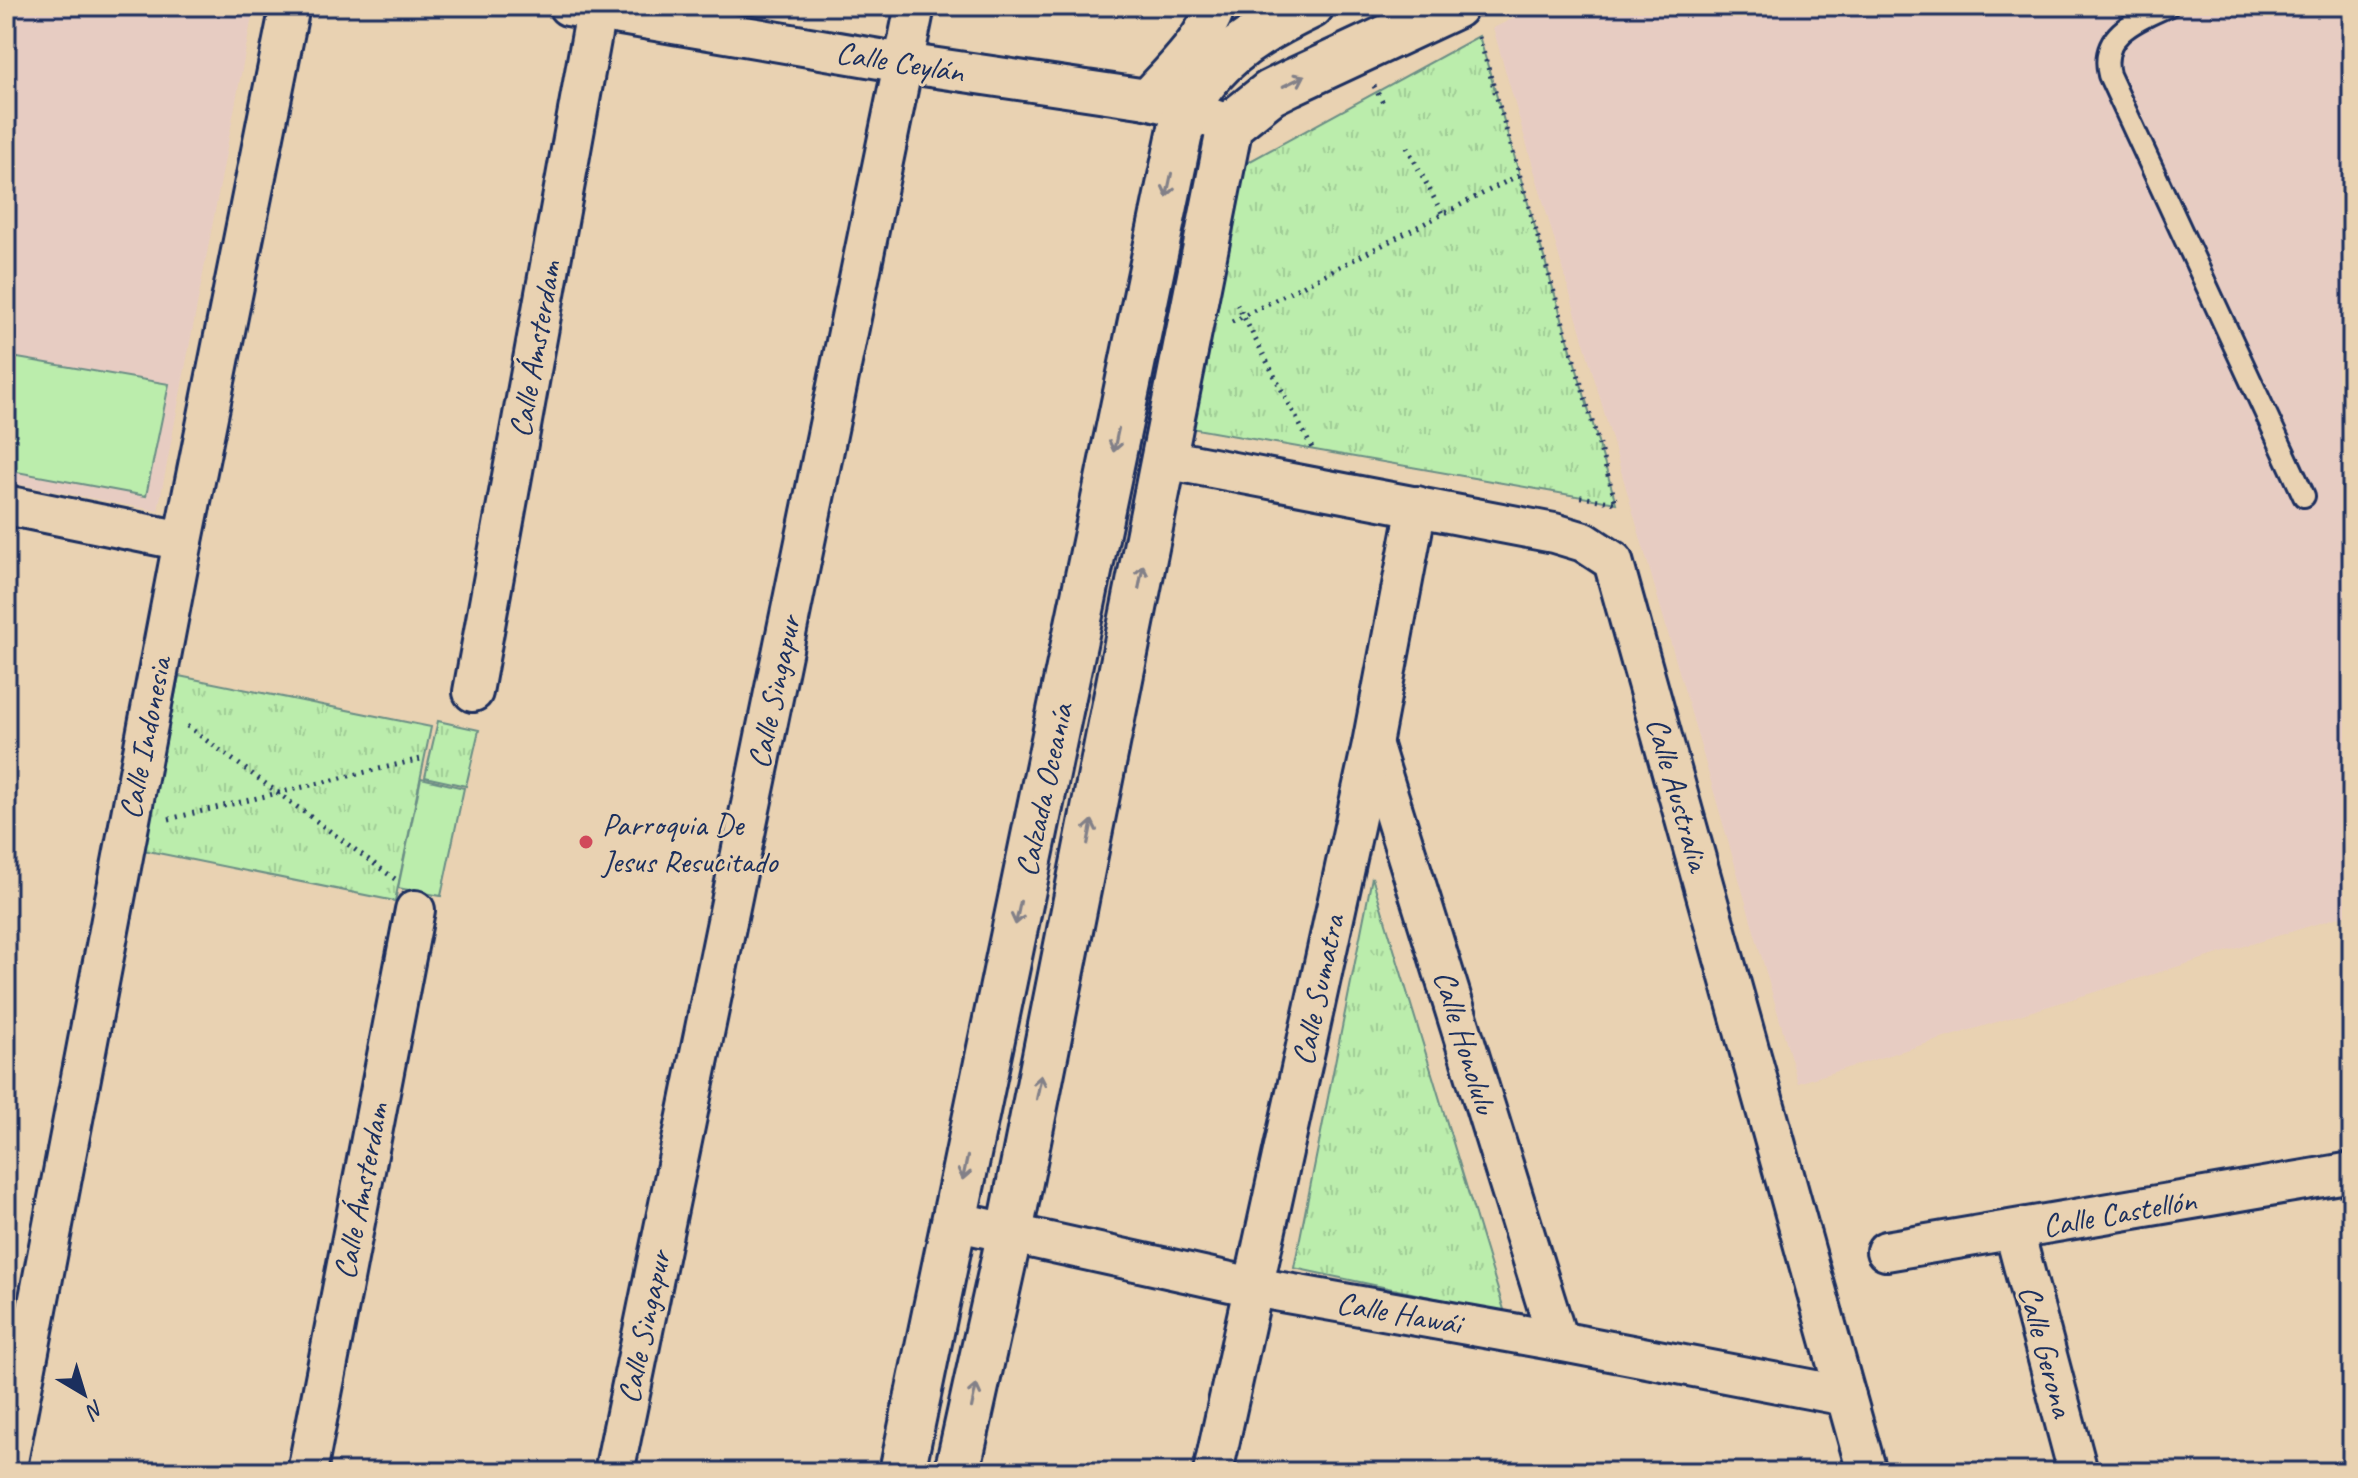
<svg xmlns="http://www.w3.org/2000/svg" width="2358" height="1478" viewBox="0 0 2358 1478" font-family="Caveat,sans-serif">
	<defs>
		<pattern id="grass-tufts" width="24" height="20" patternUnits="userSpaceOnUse" patternTransform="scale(2)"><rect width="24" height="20" fill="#bbedac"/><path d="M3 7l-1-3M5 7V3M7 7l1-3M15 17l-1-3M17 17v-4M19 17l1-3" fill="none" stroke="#a0cc96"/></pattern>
	</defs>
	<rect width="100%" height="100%" fill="#e9d2b2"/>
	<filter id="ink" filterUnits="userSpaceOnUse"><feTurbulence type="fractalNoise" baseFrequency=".0125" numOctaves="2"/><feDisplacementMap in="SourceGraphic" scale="16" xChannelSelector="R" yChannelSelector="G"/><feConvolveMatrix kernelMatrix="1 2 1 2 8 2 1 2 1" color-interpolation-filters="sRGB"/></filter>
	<g filter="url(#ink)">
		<g fill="#e7ccc2">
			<path d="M 6,6 L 254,6 L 158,511 L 6,482 Z"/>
			<path d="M 1540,6 L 2352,6 L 2352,913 L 1798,1083 L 1493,28 Z"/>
		</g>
		<g fill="url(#grass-tufts)" stroke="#6b8e85" stroke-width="2">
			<path d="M 1479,36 L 1616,503 L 1185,427 L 1232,171 Z"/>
			<path d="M 179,676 L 431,727 L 395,901 L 143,850 Z"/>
			<path d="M 438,721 L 479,730 L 466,786 L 425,777 Z"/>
			<path d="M 1372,877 L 1505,1313 L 1294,1268 Z"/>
		</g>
		<g fill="#bbedac" stroke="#6b8e85" stroke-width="2">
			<path d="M 6,356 L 169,384 L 146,496 L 6,470 Z"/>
			<path d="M 421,778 L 464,788 L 441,896 L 398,888 Z"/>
		</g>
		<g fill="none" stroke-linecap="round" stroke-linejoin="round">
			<defs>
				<path id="lane" d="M 2168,6 C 2137,20 2099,34 2109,75 L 2304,496"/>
				<g id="street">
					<path d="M 568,6 L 903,63 L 1147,99 L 1185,109 L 1230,125"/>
					<path d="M 1147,99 C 1173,70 1203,43 1216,6"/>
					<path d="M 1165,459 L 1554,533 L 1584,542 L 1613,561 L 1867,1472"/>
					<path d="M 6,505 L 183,541"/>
					<path d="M 473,692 L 597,6"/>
					<path d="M 1373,746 L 1558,1341"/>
					<path d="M 954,1221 L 1253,1287 L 1558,1341 L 1846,1396"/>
					<path d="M 2014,1231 L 2078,1472"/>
					<path d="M 1886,1251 L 2352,1172"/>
					<path d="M 6,1472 L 183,541 L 290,6"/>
					<path d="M 307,1472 L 415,910"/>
					<path d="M 614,1472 L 915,6"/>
					<path d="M 1213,1472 L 1372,744 L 1417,506"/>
				</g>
				<g id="secondary">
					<path d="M 902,1472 L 1185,109 C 1194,97 1202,84 1212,73 C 1238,43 1276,23 1311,6"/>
					<path d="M 957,1472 L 1010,1232 L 1230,125 L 1270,93 L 1290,83 L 1455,6"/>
				</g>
			</defs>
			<use href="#lane" stroke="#1b2f5e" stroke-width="26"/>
			<use href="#street" stroke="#1b2f5e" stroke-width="44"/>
			<use href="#secondary" stroke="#1b2f5e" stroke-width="50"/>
			<g stroke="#1b2f5e" stroke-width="5" stroke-dasharray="2 6" stroke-linecap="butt">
				<path d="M 1479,37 L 1616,503 L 1576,496"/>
				<path d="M 1374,86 L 1383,103"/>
				<path d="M 1407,147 L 1443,215"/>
				<path d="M 1237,304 L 1312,448"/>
				<path d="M 1232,322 L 1519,175"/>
				<path d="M 187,726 L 395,879"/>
				<path d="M 169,819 L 425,758"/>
			</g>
			<use href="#lane" stroke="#e9d2b2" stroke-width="20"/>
			<use href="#street" stroke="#e9d2b2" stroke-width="38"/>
			<use href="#secondary" stroke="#e9d2b2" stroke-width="44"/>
		</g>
		<defs><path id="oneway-shaft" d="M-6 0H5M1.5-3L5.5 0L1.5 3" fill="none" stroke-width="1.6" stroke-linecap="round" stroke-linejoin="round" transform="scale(2)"/></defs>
		<g stroke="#828088">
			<use href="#oneway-shaft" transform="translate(1294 81) rotate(-26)"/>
			<use href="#oneway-shaft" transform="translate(1169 185) rotate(102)"/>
			<use href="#oneway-shaft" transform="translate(1116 440) rotate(102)"/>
			<use href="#oneway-shaft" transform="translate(1141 577) rotate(-79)"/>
			<use href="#oneway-shaft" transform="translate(1090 832) rotate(-79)"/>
			<use href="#oneway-shaft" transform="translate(1018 913) rotate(102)"/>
			<use href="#oneway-shaft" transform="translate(1039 1087) rotate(-79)"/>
			<use href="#oneway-shaft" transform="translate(965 1168) rotate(102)"/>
			<use href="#oneway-shaft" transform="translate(974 1396) rotate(-78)"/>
		</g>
	</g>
	<circle fill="#d1495b" stroke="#e9d2b2" stroke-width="3" cx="586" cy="842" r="8"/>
	<g text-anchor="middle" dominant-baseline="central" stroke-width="6" stroke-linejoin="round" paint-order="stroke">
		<g font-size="32" fill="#1b2f5e" stroke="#e9d2b2">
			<text transform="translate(900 62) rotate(9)">Calle Ceylán</text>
			<text transform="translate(535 349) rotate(-80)">Calle Ámsterdam</text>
			<text transform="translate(774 692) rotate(-78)">Calle Singapur</text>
			<text transform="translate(145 738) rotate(-79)">Calle Indonesia</text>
			<text transform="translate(1044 790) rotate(-78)">Calzada Oceanía</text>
			<text transform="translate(1678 794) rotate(74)">Calle Australia</text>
			<text transform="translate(1318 990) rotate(-78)">Calle Sumatra</text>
			<text transform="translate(1465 1042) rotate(73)">Calle Honolulu</text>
			<text transform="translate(361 1191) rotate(-79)">Calle Ámsterdam</text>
			<text transform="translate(2119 1213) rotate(-10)">Calle Castellón</text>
			<text transform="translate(1399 1313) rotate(10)">Calle Hawái</text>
			<text transform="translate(644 1327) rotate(-78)">Calle Singapur</text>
			<text transform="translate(2046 1351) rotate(75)">Calle Gerona</text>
		</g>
		<g font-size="32" fill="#1b2f5e" stroke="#e9d2b2" text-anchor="start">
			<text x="602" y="824">Parroquia De<tspan x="602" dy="37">Jesus Resucitado</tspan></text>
		</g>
	</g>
	<rect width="2358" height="1478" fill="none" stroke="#e9d2b2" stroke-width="32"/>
	<rect x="16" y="16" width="2326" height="1446" fill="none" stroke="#1b2f5e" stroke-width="3" filter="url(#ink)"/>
	<g transform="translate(84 1394) rotate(142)" stroke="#e9d2b2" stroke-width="6" paint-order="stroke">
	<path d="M0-6L14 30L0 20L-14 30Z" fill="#1b2f5e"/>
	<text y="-12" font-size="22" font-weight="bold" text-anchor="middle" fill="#1b2f5e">N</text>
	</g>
</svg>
